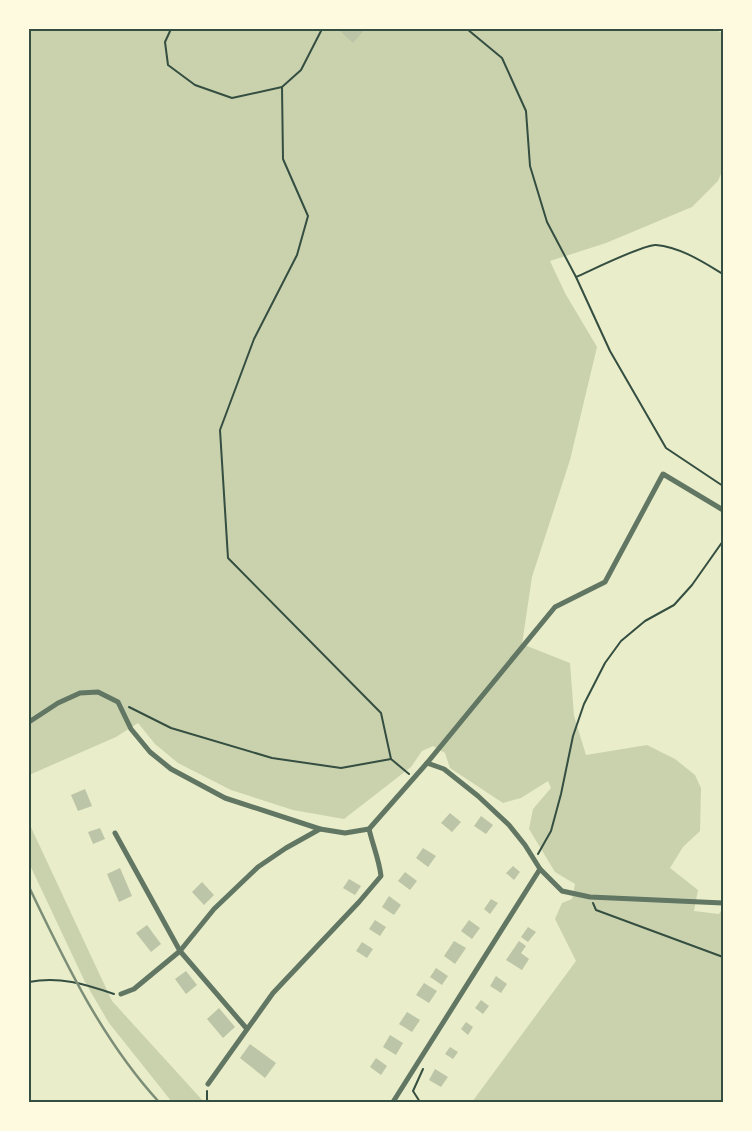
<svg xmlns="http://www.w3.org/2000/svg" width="752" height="1131" viewBox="0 0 752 1131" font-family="Inter,sans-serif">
	<rect width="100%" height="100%" fill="#e9edc9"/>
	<g fill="#cad2ad">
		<path d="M 29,29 L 712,29 L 723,33 L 723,169 L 718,181 L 692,207 L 606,243 L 550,261 L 565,293 L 597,347 L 570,460 L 532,577 L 522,644 L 570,663 L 574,716 L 586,755 L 647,745 L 675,759 L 695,775 L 701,788 L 700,831 L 683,847 L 670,868 L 698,890 L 694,911 L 719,914 L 723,908 L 723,1102 L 472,1102 L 576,961 L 555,919 L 562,903 L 572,899 L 575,884 L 555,872 L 529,829 L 533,809 L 551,788 L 548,781 L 521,798 L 503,803 L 450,768 L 445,753 L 433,746 L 422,751 L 411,767 L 344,819 L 293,810 L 231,790 L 178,763 L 155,744 L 138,723 L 116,737 L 29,775 Z"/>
		<path d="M 29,823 L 112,1001 L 204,1102 L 172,1102 L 109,1023 L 85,982 L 29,863 Z"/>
	</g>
	<g fill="#bcc5a7">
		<path d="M 342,29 L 365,29 L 353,43 L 340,31 Z"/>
		<path d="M 85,789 L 92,806 L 78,811 L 71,795 Z"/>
		<path d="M 450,813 L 461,822 L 452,832 L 441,823 Z"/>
		<path d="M 481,816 L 493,825 L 486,834 L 474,826 Z"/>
		<path d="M 100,828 L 105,839 L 93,844 L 88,832 Z"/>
		<path d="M 423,848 L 436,856 L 428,867 L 416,858 Z"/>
		<path d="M 513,866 L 520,872 L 514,880 L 506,873 Z"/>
		<path d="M 120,868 L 132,896 L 119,902 L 107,874 Z"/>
		<path d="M 405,872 L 417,881 L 410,890 L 398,881 Z"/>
		<path d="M 349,879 L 361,886 L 355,895 L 343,888 Z"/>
		<path d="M 202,882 L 214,895 L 204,905 L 192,892 Z"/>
		<path d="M 389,896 L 401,905 L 394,915 L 382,907 Z"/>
		<path d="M 491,899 L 498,903 L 490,914 L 484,909 Z"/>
		<path d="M 375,920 L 386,927 L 380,936 L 369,929 Z"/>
		<path d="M 469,920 L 480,928 L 472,939 L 461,931 Z"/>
		<path d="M 147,925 L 161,944 L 151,952 L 136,933 Z"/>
		<path d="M 528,927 L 536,932 L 528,942 L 521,937 Z"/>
		<path d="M 454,941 L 466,948 L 455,964 L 444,956 Z"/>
		<path d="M 519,941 L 526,946 L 521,953 L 529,959 L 522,970 L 506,960 Z"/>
		<path d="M 362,942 L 373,949 L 367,958 L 356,951 Z"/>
		<path d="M 436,968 L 448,976 L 442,985 L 430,977 Z"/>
		<path d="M 186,971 L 197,985 L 186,994 L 175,979 Z"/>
		<path d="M 496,976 L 507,984 L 501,993 L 490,986 Z"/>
		<path d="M 424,983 L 437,991 L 429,1003 L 416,995 Z"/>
		<path d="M 481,1000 L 489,1006 L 483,1014 L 475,1008 Z"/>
		<path d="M 219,1008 L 235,1027 L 223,1038 L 207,1019 Z"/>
		<path d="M 407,1012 L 420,1020 L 412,1032 L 399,1024 Z"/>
		<path d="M 466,1022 L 473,1027 L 468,1035 L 461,1029 Z"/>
		<path d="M 390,1035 L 403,1043 L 396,1055 L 383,1047 Z"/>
		<path d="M 250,1044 L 276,1063 L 265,1078 L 240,1058 Z"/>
		<path d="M 450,1047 L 458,1052 L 453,1059 L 445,1054 Z"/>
		<path d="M 376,1058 L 387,1066 L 381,1075 L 370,1067 Z"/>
		<path d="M 435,1069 L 448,1077 L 441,1087 L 429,1080 Z"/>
	</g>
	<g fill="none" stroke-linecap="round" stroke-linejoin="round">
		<g stroke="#344e41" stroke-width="2">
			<path d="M 171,29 L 165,42 L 168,65 L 195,85 L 232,98 L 282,87 L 301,70 L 322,29"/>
			<path d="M 467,29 L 502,58 L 526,111 L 530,166 L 547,222 L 576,277 L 610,351 L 666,448 L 723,486"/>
			<path d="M 282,87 L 283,159 L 308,216 L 297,255 L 254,339 L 220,430 L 228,558 L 381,713 L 391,759 L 409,774"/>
			<path d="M 576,277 C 590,271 644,244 656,245 C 680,247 703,262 723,274"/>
			<path d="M 129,707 L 171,728 L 272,758 L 341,768 L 391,759"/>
			<path d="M 538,854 L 551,831 L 561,794 L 573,736 L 584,704 L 605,663 L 621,641 L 645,621 L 674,605 L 692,585 L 723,541"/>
			<path d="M 593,903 L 596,910 L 723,957"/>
			<path d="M 29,982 C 59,976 85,984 114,994"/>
			<path d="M 207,1091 L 207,1100 L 209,1102"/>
			<path d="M 420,1102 L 413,1091 L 423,1069"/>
		</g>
		<g stroke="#617663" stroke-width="5">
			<path d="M 29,722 L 58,703 L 80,693 L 98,692 L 118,702 L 131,729 L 150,752 L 171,769 L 225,798 L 320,829 L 345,833 L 369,829 L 427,763 L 555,607 L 605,582 L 663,474 L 723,510"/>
			<path d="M 427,763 L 444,769 L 478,796 L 509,825 L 525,845 L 540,869 L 562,891 L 590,897 L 723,903"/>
			<path d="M 115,833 L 180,951 L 247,1029"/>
			<path d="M 121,994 L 134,989 L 180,951 L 214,909 L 258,867 L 286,848 L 320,829"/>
			<path d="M 208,1084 L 273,993 L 359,902 L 381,876 C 379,859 373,846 369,829"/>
			<path d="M 393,1102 L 540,869"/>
		</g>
		<path stroke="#7c8e77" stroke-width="2.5" d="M 29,887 C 65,962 102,1040 159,1102"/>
	</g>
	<rect width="752" height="1131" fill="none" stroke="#fefae0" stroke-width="60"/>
	<rect x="30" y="30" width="692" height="1071" fill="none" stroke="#344e41" stroke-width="2"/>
</svg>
